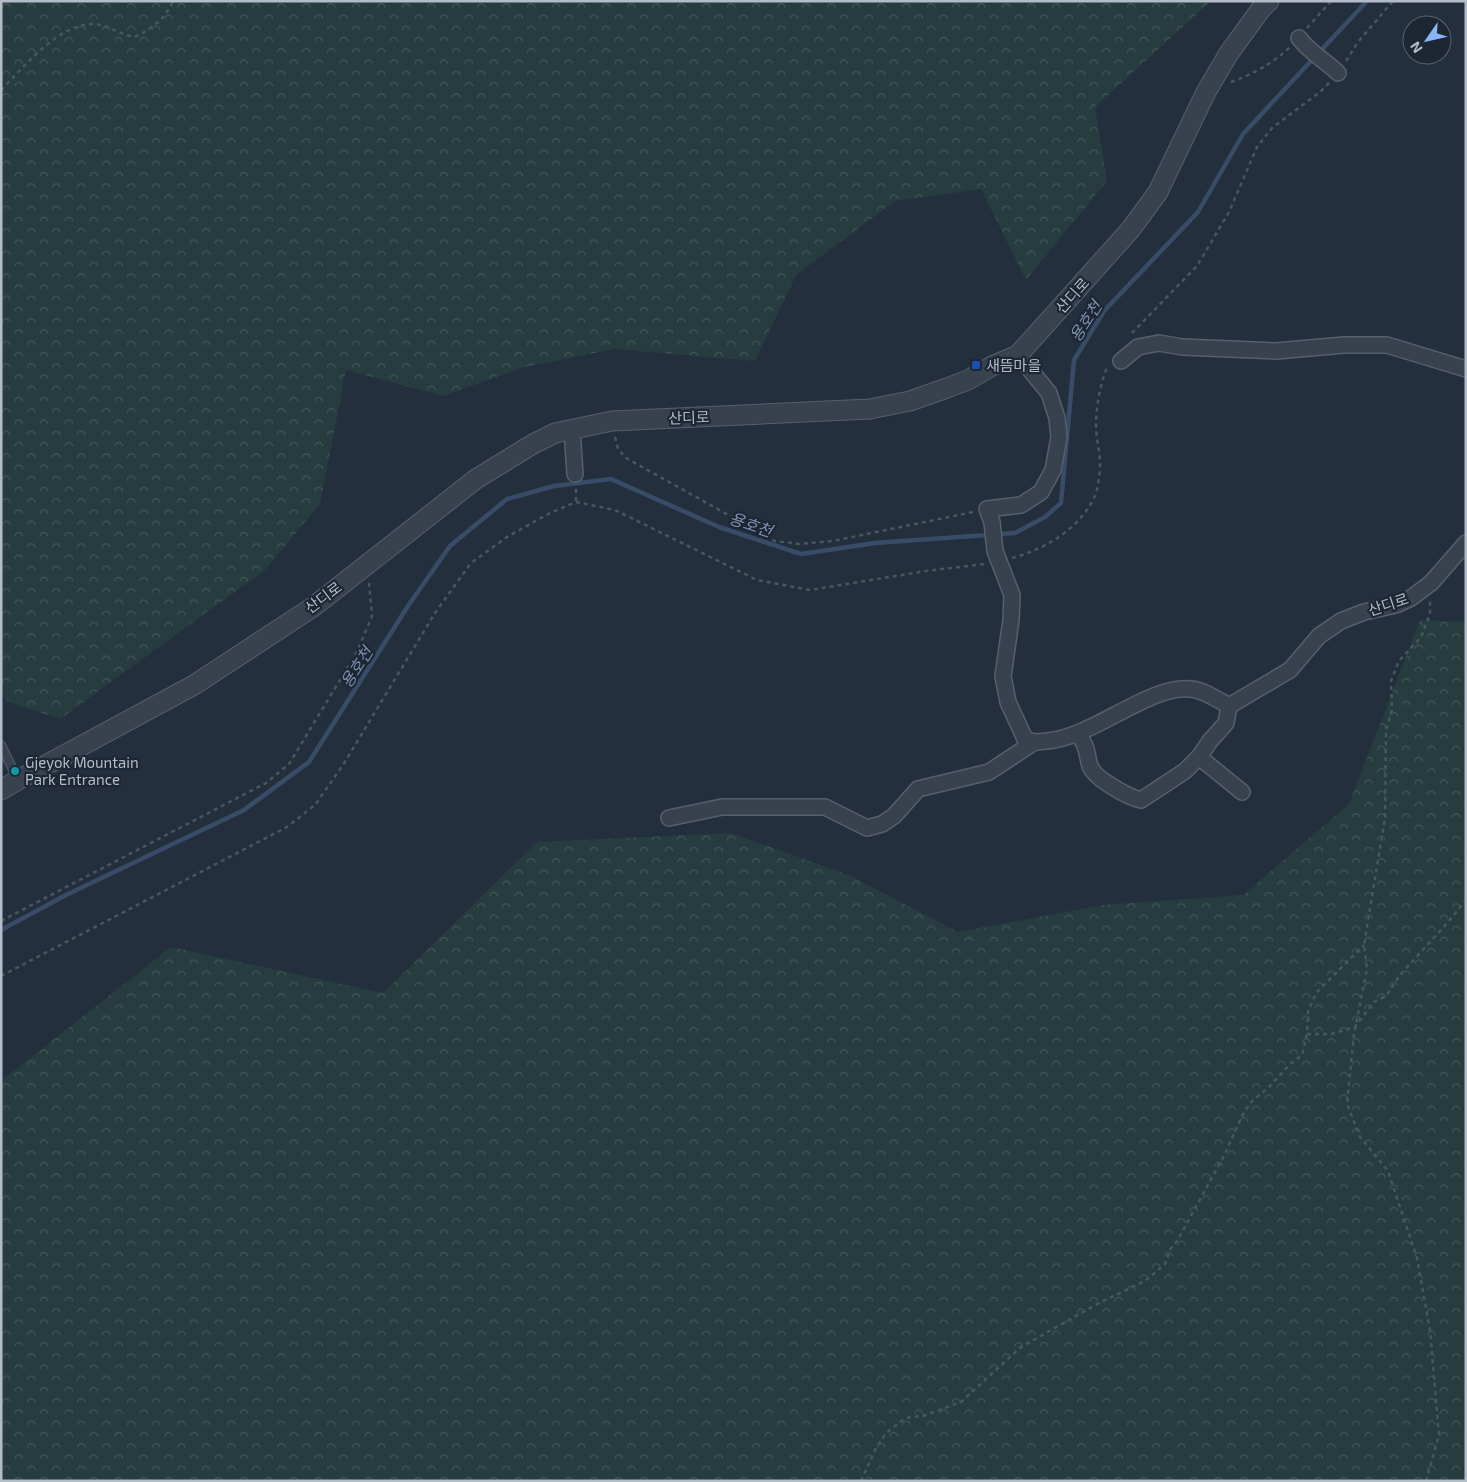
<svg xmlns="http://www.w3.org/2000/svg" width="1467" height="1482" viewBox="0 0 1467 1482" font-family="'Exo 2','Noto Sans KR',sans-serif">
	<defs>
		<pattern id="forest-crowns" width="20" height="18" patternUnits="userSpaceOnUse" patternTransform="scale(1.25)"><rect width="20" height="18" fill="#263c3f"/><path d="M2 6a3 3 0 1 1 6 0M12 15a3 3 0 1 1 6 0" fill="none" stroke="#435659"/></pattern>
	</defs>
	<rect width="100%" height="100%" fill="#242f3e"/>
	<g fill="url(#forest-crowns)">
		<path d="M 1,1 L 1211,1 L 1095,107 L 1107,181 L 1026,280 L 981,189 L 895,201 L 796,275 L 755,361 L 614,349 L 521,368 L 443,396 L 346,370 L 320,504 L 265,570 L 60,719 L 6,701 L 1,690 Z"/>
		<path d="M 1420,620 L 1466,622 L 1466,1481 L 1,1481 L 1,1081 L 171,947 L 383,993 L 537,842 L 731,833 L 849,875 L 958,932 L 1103,905 L 1243,895 L 1349,804 Z"/>
	</g>
	<g fill="none" stroke-linecap="round" stroke-linejoin="round">
		<path stroke="#394c67" stroke-width="4.5" d="M 1,930 L 66,895 L 244,810 L 309,762 L 408,606 L 450,546 L 507,499 L 554,486 L 611,479 L 719,527 L 801,554 L 875,543 L 1015,533 L 1045,517 L 1061,503 L 1074,360 L 1104,311 L 1198,212 L 1243,134 L 1367,1"/>
		<defs>
			<path id="service" d="M 1,745 L 18,780"/>
			<g id="minor">
				<path d="M 1299,38 C 1309,52 1326,61 1338,73"/>
				<path d="M 1018,355 L 1049,393 L 1057,418 L 1059,437 L 1053,470 L 1041,492 L 1021,505 L 987,509 L 992,522 L 995,551 L 1012,595 L 1011,620 L 1003,676 L 1008,702 L 1025,739 C 1033,743 1039,742 1047,741 C 1094,737 1150,684 1191,689 C 1204,690 1218,700 1229,706 L 1290,670 L 1319,636 L 1341,621 L 1364,612 L 1396,605 L 1411,598 L 1431,583 L 1466,543"/>
				<path d="M 1121,361 L 1138,347 L 1159,343 L 1182,347 L 1276,351 L 1344,345 L 1387,345 L 1466,369"/>
				<path d="M 572,429 L 575,474"/>
				<path d="M 1077,734 C 1088,745 1086,753 1090,766 C 1095,779 1128,797 1141,800 L 1185,771 L 1199,757 L 1210,741 L 1226,723 L 1229,706"/>
				<path d="M 1199,757 L 1242,792"/>
				<path d="M 669,818 L 722,807 L 825,807 L 867,828 L 882,824 L 894,816 L 918,789 L 989,772 L 1033,743"/>
			</g>
			<path id="tertiary" d="M 1,790 L 18,780 L 194,685 L 313,607 L 476,479 L 533,444 L 555,433 L 612,421 L 870,409 L 910,401 L 947,388 L 968,380 L 992,366 L 1018,355 L 1131,229 L 1158,192 L 1206,92 L 1229,53 L 1261,9 L 1269,1"/>
		</defs>
		<use href="#service" stroke="#565f6c" stroke-width="10"/>
		<use href="#minor" stroke="#565f6c" stroke-width="18"/>
		<use href="#tertiary" stroke="#565f6c" stroke-width="21"/>
		<g stroke="#44595c" stroke-width="2.5" stroke-dasharray="4 4" stroke-linecap="butt">
			<path d="M 1307,28 L 1331,1"/>
			<path d="M 1346,61 L 1358,42 L 1393,1"/>
			<path d="M 1231,82 C 1253,74 1272,64 1290,47"/>
			<path d="M 1,90 C 24,67 59,23 94,24 C 108,25 121,35 134,37 C 151,30 166,18 173,1"/>
			<path d="M 1132,333 L 1197,266 L 1229,212 L 1257,147 L 1272,128 L 1320,92 L 1329,83"/>
			<path d="M 615,437 L 618,449 L 626,458 L 775,541 L 799,544 L 833,541 L 973,512"/>
			<path d="M 576,489 L 576,502"/>
			<path d="M 1012,558 C 1045,549 1078,530 1094,498 C 1098,490 1100,474 1100,464 C 1100,451 1096,438 1096,426 C 1096,406 1100,384 1108,365"/>
			<path d="M 1,921 L 266,783 L 289,764 L 357,652 L 372,616 L 369,583"/>
			<path d="M 1,976 L 287,827 L 315,805 L 343,765 L 435,613 L 471,563 L 507,537 L 550,513 L 576,502 L 615,510 L 757,580 L 810,590 L 926,571 L 985,564"/>
			<path d="M 1307,1034 L 1331,1034 L 1355,1027 L 1374,1002 L 1386,996 L 1400,975 L 1448,922 L 1466,900"/>
			<path d="M 861,1481 L 876,1448 L 886,1433 L 903,1420 L 910,1417 L 923,1416 L 961,1402 L 1021,1347 L 1099,1303 L 1145,1281 L 1165,1264 L 1171,1248 L 1177,1241 L 1224,1156 L 1242,1116 L 1250,1103 L 1269,1087 L 1289,1065 L 1302,1055 L 1307,1034 L 1308,1012 L 1316,993 L 1364,945"/>
			<path d="M 1426,1481 L 1439,1435 L 1430,1330 L 1417,1258 L 1388,1171 L 1360,1137 L 1347,1104 L 1354,1034 L 1367,969 L 1364,945 L 1385,818 L 1386,731 L 1392,709 L 1391,681 L 1399,661 L 1421,637 L 1430,614 L 1430,601"/>
		</g>
		<use href="#service" stroke="#38414e" stroke-width="8"/>
		<use href="#minor" stroke="#38414e" stroke-width="15"/>
		<use href="#tertiary" stroke="#38414e" stroke-width="19"/>
	</g>
	<rect fill="#1a4fb4" stroke="#1d2633" stroke-width="2" x="971" y="360" width="10" height="10" rx="2.5"/>
	<circle fill="#0f9aa8" stroke="#1d2633" stroke-width="2" cx="15" cy="771" r="5"/>
	<g text-anchor="middle" dominant-baseline="central" stroke-width="4.5" stroke-linejoin="round" paint-order="stroke">
		<g font-size="15" fill="#b4bcc9" stroke="#1d2633">
			<text transform="translate(1072 295) rotate(-48)">산디로</text>
			<text transform="translate(689 417) rotate(-2)">산디로</text>
			<text transform="translate(323 597) rotate(-37)">산디로</text>
			<text transform="translate(1388 604) rotate(-18)">산디로</text>
		</g>
		<g font-size="15" fill="#b4bcc9" stroke="#1d2633" text-anchor="start">
			<text x="986" y="365">새뜸마을</text>
			<text x="25" y="762">Gjeyok Mountain<tspan x="25" dy="17">Park Entrance</tspan></text>
		</g>
		<g font-size="16" font-style="italic" fill="#7c92b1" stroke="#1d2633">
			<text transform="translate(1085 321) rotate(-57)">용호천</text>
			<text transform="translate(751 524) rotate(19)">용호천</text>
			<text transform="translate(356 667) rotate(-57)">용호천</text>
		</g>
	</g>
	<rect width="1467" height="1482" fill="none" stroke="#b4bcc9" stroke-width="5"/>
	<g transform="translate(1427 40) rotate(236)"><circle r="24" fill="#1d2633" stroke="#59626f"/>
	<path d="M0-4L9 19L0 12L-9 19Z" fill="#8ab4f8"/>
	<text y="-8" font-size="14" font-weight="bold" text-anchor="middle" fill="#b4bcc9">N</text>
	</g>
</svg>
